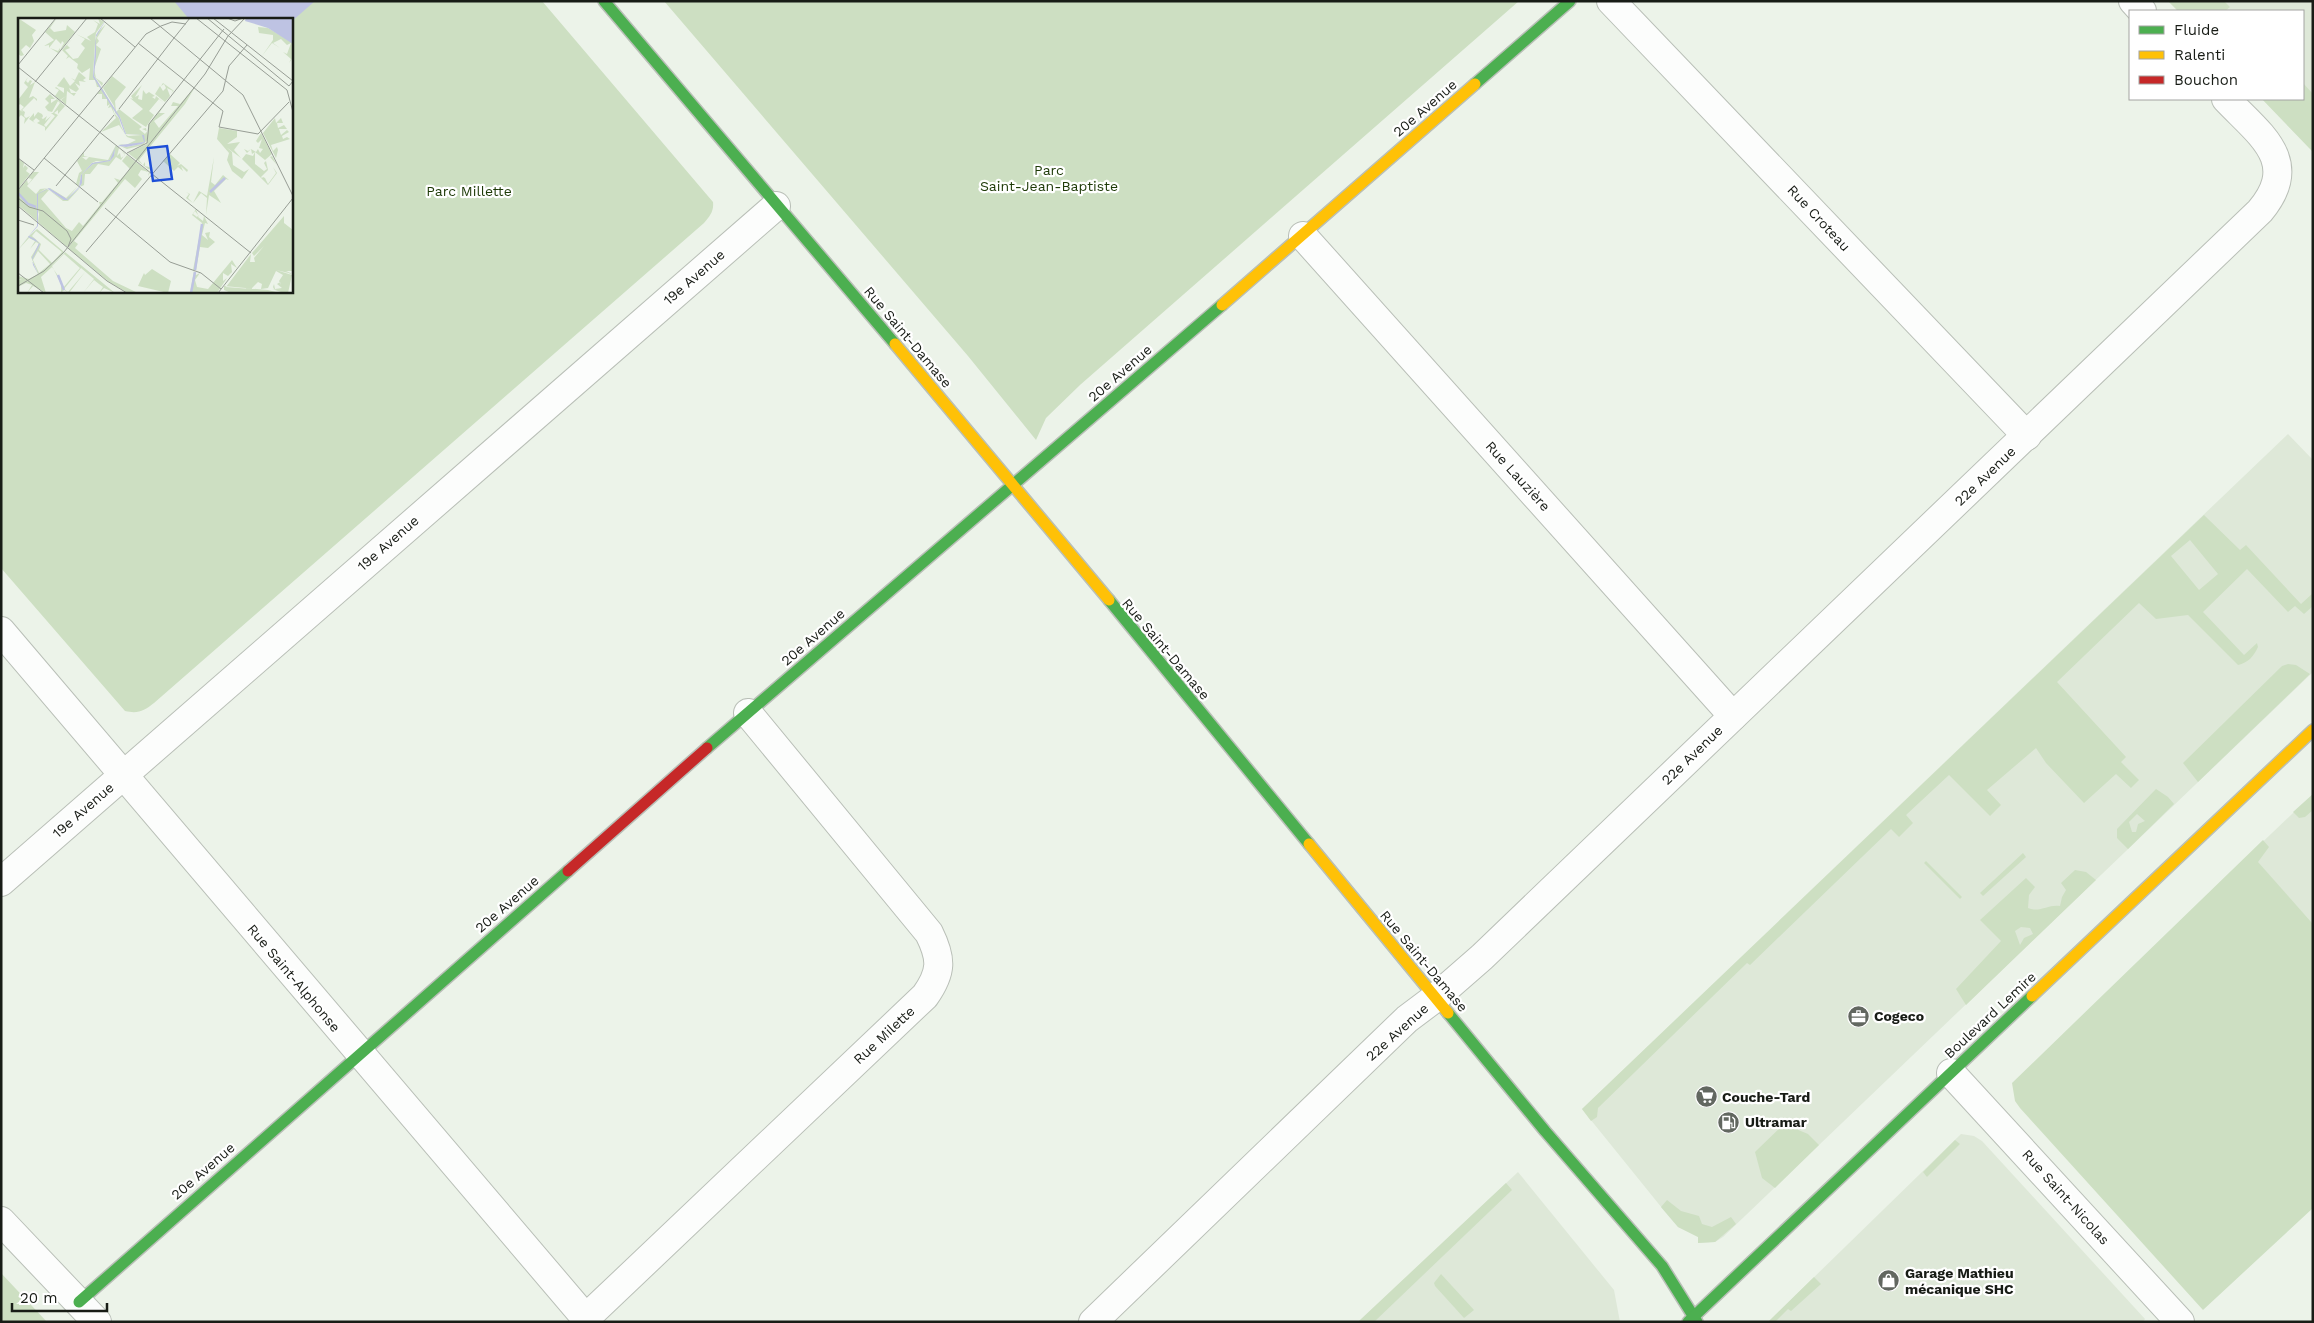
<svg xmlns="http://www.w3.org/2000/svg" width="2314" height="1323" viewBox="0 0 2314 1323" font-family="'Work Sans',sans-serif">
	<rect width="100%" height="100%" fill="#ecf3e9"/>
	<g fill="#dee8d8">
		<path d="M 2168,1 L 2313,1 L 2313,152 L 2262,99 L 2303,99 L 2303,11 L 2178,11 Z"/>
		<path d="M 2288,434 L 2313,460 L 2313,672 L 1723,1237 L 1715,1242 L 1698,1243 L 1698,1237 L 1678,1227 L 1666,1213 L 1582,1109 Z"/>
		<path d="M 2313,794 L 2313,924 L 2250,854 Z"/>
		<path d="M 1961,1134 L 1974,1136 L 1982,1141 L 2145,1319 L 2143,1322 L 1768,1322 Z"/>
		<path d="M 1518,1172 L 1614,1290 L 1620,1322 L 1358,1322 Z"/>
	</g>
	<g fill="#cddfc2" fill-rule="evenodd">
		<path d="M 1,1 L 542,1 L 713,202 C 714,211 710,216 704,223 L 154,703 C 144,711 138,714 125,711 L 1,568 ZM 19,19 L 291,19 L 291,291 L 19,291 Z"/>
		<path d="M 664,1 L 1519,1 L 1080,385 L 1046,418 L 1036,440 L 968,356 Z"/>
		<path d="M 2168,1 L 2224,1 L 2230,7 L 2225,11 L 2178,11 Z"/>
		<path d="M 2303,83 L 2313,94 L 2313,152 L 2262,99 L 2303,99 Z"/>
		<path d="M 2204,515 L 2240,550 L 2246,545 L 2301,604 L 2313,593 L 2313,606 L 2304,614 L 2295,606 L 2288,612 L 2247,569 L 2203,612 L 2244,655 L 2257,643 L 2258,647 C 2254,656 2248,663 2238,665 L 2188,615 L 2156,619 L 2139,603 L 2057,682 L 2126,757 L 2121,762 L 2139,780 L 2131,788 L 2116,774 L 2084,803 L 2046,763 L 2036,748 L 1987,790 L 2001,805 L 1990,816 L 1949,775 L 1906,815 L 1913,823 L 1899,837 L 1891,829 L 1750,965 L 1747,963 L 1598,1108 L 1597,1117 L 1591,1121 L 1582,1109 ZM 2190,540 L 2218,574 L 2199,590 L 2171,556 Z"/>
		<path d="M 2288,664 L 2296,665 L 2310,674 L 2198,782 L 2183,763 L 2282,666 Z"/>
		<path d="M 2156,789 L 2168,797 L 2174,804 L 2128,849 L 2117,838 L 2117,829 ZM 2137,814 L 2145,821 L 2138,824 L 2136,832 L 2132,832 L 2129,822 Z"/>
		<path d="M 2313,794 L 2313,810 L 2305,817 L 2299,818 L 2293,812 Z"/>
		<path d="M 2263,840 L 2269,847 L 2258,862 L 2313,924 L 2313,1208 L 2203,1310 L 2020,1108 L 2015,1101 L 2012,1083 Z"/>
		<path d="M 2023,853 L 2026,857 L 1983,896 L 1980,893 Z"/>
		<path d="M 1926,861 L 1962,897 L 1960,899 L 1924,863 Z"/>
		<path d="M 2075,870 L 2086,872 L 2096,880 L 1966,1005 L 1956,989 L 2001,941 L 1980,920 L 2026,878 L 2035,887 L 2029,895 L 2028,908 C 2040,913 2048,904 2060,906 L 2062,897 L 2066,890 L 2061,883 ZM 2021,927 L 2030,928 L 2033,934 L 2024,938 L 2020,945 L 2015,931 Z"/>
		<path d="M 1784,1124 L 1808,1134 L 1819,1145 L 1775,1188 L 1762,1178 L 1755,1152 Z"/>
		<path d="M 1955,1140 L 1960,1144 L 1927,1177 L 1923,1172 Z"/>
		<path d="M 1506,1183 L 1512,1190 L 1374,1322 L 1358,1322 Z"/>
		<path d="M 1667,1200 L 1681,1211 L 1699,1216 L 1702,1224 L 1712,1227 L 1731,1217 L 1736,1224 L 1715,1242 L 1698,1243 L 1698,1237 L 1678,1227 L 1661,1207 Z"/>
		<path d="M 1,1273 L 47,1322 L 1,1322 Z"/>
		<path d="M 1441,1274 L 1474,1310 L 1464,1318 L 1435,1286 L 1434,1283 Z"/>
		<path d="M 1814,1277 L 1821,1284 L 1791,1311 L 1788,1309 L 1775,1322 L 1768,1322 Z"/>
	</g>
	<path fill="#bec3e3" d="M 174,1 L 315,1 L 291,22 L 291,19 L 189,19 Z"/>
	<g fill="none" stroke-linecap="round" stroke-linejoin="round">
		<defs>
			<g id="street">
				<path d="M 1611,1 L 2027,436"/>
				<path d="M 2133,1 L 2142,11"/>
				<path d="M 1303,236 L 1733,716"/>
				<path d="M 1,631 L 589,1322"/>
				<path d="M 1,882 L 776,206"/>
				<path d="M 1951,1073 L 2180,1322"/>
				<path d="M 1,1221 L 97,1322"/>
				<path d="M 586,1318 L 925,996 C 942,972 942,959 929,933 L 748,713"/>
				<path d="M 1093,1322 L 1407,1019 L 1435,998 L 1482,957 L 2260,211 C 2302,161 2259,134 2226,99"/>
			</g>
			<g id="fast">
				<path d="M 604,1 L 895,344"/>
				<path d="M 1475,84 L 1570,1"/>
				<path d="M 1109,600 L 1309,844"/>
				<path d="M 707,748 L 1222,305"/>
				<path d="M 1448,1013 L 1545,1131 L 1662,1266 L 1697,1322"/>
				<path d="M 79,1302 L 568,871"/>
				<path d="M 1688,1322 L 2032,996"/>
			</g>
			<g id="slow">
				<path d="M 1222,305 L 1475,84"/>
				<path d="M 895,344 L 1109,600"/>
				<path d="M 1309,844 L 1448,1013"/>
				<path d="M 2032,996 L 2313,730"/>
			</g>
			<path id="jam" d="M 568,871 L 707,748"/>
		</defs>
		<use href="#street" stroke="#b9bfb7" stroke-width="30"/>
		<use href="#fast" stroke="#b9bfb7" stroke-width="14"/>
		<use href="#slow" stroke="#b9bfb7" stroke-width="14"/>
		<use href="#jam" stroke="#b9bfb7" stroke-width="14"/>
		<use href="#street" stroke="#fcfdfc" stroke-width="28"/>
		<use href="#fast" stroke="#4caf50" stroke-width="11"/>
		<use href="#slow" stroke="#ffc107" stroke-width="11"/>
		<use href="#jam" stroke="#c62828" stroke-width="11"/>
	</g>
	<defs>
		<symbol id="office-disc" viewBox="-11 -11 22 22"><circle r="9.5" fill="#626760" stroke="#fff"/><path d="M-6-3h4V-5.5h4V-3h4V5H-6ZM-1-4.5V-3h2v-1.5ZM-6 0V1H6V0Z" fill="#fff"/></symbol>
		<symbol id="supermarket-disc" viewBox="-11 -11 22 22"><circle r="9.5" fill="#626760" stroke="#fff"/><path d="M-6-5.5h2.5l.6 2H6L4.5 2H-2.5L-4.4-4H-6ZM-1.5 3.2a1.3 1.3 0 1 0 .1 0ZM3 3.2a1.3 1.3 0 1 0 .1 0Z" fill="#fff"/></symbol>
		<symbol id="fuel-disc" viewBox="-11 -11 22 22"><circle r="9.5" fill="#626760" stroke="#fff"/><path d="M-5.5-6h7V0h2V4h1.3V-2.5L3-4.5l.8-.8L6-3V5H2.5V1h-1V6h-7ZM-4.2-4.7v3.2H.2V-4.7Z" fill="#fff"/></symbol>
		<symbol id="shop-disc" viewBox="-11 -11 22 22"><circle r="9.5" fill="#626760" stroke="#fff"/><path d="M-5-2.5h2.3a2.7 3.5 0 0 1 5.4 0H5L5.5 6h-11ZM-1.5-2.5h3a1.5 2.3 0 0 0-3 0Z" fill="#fff"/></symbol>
	</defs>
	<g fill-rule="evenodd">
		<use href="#office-disc" x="1846" y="1004" width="25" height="25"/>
		<use href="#supermarket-disc" x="1694" y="1084" width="25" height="25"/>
		<use href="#fuel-disc" x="1716" y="1110" width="25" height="25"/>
		<use href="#shop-disc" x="1876" y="1268" width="25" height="25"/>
	</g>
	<g text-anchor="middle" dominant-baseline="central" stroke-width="4.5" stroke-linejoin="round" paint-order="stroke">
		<g font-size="14" fill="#181c16" stroke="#fff">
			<text transform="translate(1425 108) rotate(-41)">20e Avenue</text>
			<text transform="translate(1819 218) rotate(47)">Rue Croteau</text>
			<text transform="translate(694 277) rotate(-41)">19e Avenue</text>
			<text transform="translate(908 337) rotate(50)">Rue Saint-Damase</text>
			<text transform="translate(1120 373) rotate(-41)">20e Avenue</text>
			<text transform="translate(1518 476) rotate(48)">Rue Lauzière</text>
			<text transform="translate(1985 476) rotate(-44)">22e Avenue</text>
			<text transform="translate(388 543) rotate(-41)">19e Avenue</text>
			<text transform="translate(813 637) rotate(-41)">20e Avenue</text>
			<text transform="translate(1166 649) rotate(50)">Rue Saint-Damase</text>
			<text transform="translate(1692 755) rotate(-44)">22e Avenue</text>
			<text transform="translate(83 810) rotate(-41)">19e Avenue</text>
			<text transform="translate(507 904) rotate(-41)">20e Avenue</text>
			<text transform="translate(1424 961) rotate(50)">Rue Saint-Damase</text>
			<text transform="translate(294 978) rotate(50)">Rue Saint-Alphonse</text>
			<text transform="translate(1990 1015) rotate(-43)">Boulevard Lemire</text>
			<text transform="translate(1397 1032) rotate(-42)">22e Avenue</text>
			<text transform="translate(884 1035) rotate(-43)">Rue Milette</text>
			<text transform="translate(203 1171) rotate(-41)">20e Avenue</text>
			<text transform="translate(2066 1197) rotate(48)">Rue Saint-Nicolas</text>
		</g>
		<g font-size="14" fill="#1d3906" stroke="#fff">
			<text x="1049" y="170">Parc<tspan x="1049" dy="16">Saint-Jean-Baptiste</tspan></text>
			<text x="469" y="191">Parc Millette</text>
		</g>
		<g font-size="14" font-weight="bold" fill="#181c16" stroke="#fff" text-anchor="start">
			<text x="1874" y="1016">Cogeco</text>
			<text x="1722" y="1097">Couche-Tard</text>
			<text x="1745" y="1122">Ultramar</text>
			<text x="1905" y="1273">Garage Mathieu<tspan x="1905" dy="16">mécanique SHC</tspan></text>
		</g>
	</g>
	<g transform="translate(18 18)">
		<rect width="275" height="275" fill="#ecf3e9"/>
		<path d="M 0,0 L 18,12 L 14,17 L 16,23 L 12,30 L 8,27 L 3,32 L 6,37 L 3,38 L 0,36 ZM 39,0 L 32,10 L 36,14 L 48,12 L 49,7 L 57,14 L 40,35 L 32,30 L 40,33 L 42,30 L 42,32 L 46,25 L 44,23 L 43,26 L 38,21 L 31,30 L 31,27 L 26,28 L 36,22 L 27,14 ZM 80,0 L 86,4 L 78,15 L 77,23 L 80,14 L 88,6 L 79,20 L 81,23 L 78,27 L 83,31 L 76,51 L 78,60 L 85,65 L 84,68 L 76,58 L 76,50 L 78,37 L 77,26 L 75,57 L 83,69 L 79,69 L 77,62 L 71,62 L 72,50 L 64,55 L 59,50 L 60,46 L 51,39 L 48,41 L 50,38 L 44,32 L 55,20 L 49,27 L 52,30 L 47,32 L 55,41 L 60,40 L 67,30 L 63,26 L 67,21 L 58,16 L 73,23 L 69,19 L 77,14 L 80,6 L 75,2 L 82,6 ZM 240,9 L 250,10 L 272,23 L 275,26 L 275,44 L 274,41 L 271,45 L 273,41 L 265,34 L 269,36 L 273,25 L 269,27 L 263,21 L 255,25 L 262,30 L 254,25 L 244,38 L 255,22 L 255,17 L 241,15 ZM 61,54 L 68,60 L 65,62 L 68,64 L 61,63 L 62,68 L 57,65 L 61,71 L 58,74 L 51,70 L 53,75 L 58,75 L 56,78 L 49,73 L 48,87 L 43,82 L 48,78 L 42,82 L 37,78 L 41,72 L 37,70 L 38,69 L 46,75 L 46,70 L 39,68 L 46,59 L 52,68 L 57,63 L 53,60 L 57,62 ZM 94,58 L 108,69 L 97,83 L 98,94 L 101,91 L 124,109 L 121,111 L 127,116 L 129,113 L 124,111 L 128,110 L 130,121 L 125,127 L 109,131 L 102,128 L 108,129 L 124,126 L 126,124 L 107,128 L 100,126 L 108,127 L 118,122 L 109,119 L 101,107 L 83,114 L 98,100 L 93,89 L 90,90 L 92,86 L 89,88 L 89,81 L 84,81 L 84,76 L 79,76 L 84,70 L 95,89 L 96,95 L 101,100 L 103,108 L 107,116 L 110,118 L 124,117 L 108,116 L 102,99 L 97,95 L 96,88 L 85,70 ZM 10,59 L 8,63 L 10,65 L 12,62 L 14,63 L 12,67 L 17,64 L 11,80 L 15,78 L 19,81 L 19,83 L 16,80 L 4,92 L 7,94 L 6,98 L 8,100 L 12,98 L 6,106 L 7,100 L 3,97 L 0,100 L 0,91 L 5,94 L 3,92 L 6,89 L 2,86 L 0,88 L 0,82 L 10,69 L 6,65 ZM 145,65 L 156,73 L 153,75 L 155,73 L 149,70 L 152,78 L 147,84 L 137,76 L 142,68 L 145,73 L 148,70 L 146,66 L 143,68 ZM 124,67 L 117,79 L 121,77 L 120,81 L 124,82 L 125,72 L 128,76 L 131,74 L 137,78 L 134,79 L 137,81 L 138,78 L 146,85 L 141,81 L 131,93 L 136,97 L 128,109 L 114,100 L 125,91 L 112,80 L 115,81 L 113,78 ZM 177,69 L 167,86 L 121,142 L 125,147 L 127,144 L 127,148 L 131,149 L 127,146 L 135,152 L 130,151 L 110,135 L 129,126 L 130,107 L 148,85 L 141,95 L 147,95 L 136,103 L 141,110 L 160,88 L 153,88 L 155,84 L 162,86 ZM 32,76 L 37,81 L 33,81 L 33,85 L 39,81 L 47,88 L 40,96 L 40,92 L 36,95 L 40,97 L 27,113 L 27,109 L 19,105 L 22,103 L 18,100 L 15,103 L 17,105 L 11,101 L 16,95 L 16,99 L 20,94 L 24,96 L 25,98 L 24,100 L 21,98 L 25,101 L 29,98 L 27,103 L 33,98 L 26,107 L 28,109 L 37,98 L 33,95 L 35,95 L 42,85 L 40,83 L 34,94 L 30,93 L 27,89 L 31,85 L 27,81 ZM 257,100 L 258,105 L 263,100 L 265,105 L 259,105 L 260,110 L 266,107 L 269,111 L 261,111 L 263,117 L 269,112 L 271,114 L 264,118 L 265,121 L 269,119 L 272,121 L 253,127 L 255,133 L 259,129 L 260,132 L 258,140 L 245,115 ZM 201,110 L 219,113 L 219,119 L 209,126 L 222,124 L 216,132 L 223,140 L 208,129 L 214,134 L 215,147 L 226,154 L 231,151 L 224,161 L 214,153 L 209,142 L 211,135 L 199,121 ZM 243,115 L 254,136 L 247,142 L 237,134 L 237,146 L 246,153 L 249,151 L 246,145 L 248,143 L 250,152 L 243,159 L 244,160 L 245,159 L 247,160 L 250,166 L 258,155 L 255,149 L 259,147 L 252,139 L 254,138 L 259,147 L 255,149 L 259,155 L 250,167 L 224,141 L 228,136 L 235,138 L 237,134 L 234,136 L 233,131 L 229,135 L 226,131 L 230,133 L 233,131 L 238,134 L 240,131 L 242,135 L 245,131 L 241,130 L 244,121 L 240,125 L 238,123 ZM 98,127 L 101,130 L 99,138 L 102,135 L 103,140 L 107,137 L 102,131 L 107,136 L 103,142 L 98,139 L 91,148 L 80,146 L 72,156 L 67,156 L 66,167 L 62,169 L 63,167 L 64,156 L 77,144 L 92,143 L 96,137 L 97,130 L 95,138 L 92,142 L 90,143 L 78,143 L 74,145 L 63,157 L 61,168 L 58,166 L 61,155 L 64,153 L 59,143 L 66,134 L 66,138 L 70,139 L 64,139 L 68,142 L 71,139 L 90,142 ZM 152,136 L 162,145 L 159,148 L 163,146 L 170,152 L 169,154 L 163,148 L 165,153 L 160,149 L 156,153 L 145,143 ZM 109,137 L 132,155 L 130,158 L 131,154 L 123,152 L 120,157 L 124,161 L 117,170 L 107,161 L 56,223 L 60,226 L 57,230 L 95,263 L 120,275 L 110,275 L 91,264 L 50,230 L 55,223 L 49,229 L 20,204 L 21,196 L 19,188 L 19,203 L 0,187 L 0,172 L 9,162 L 10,166 L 12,164 L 14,161 L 10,160 L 15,154 L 21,154 L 9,168 L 18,176 L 22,171 L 32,170 L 48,180 L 60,168 L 48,182 L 31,170 L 27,171 L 21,175 L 28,171 L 31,172 L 47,182 L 62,170 L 50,183 L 45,183 L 31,172 L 23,181 L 48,210 L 54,213 L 61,204 L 65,208 L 82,187 L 81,184 L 84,184 L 100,165 L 96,160 L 102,162 L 112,151 L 104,143 ZM 196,139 L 193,164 L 197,167 L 205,157 L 211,162 L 208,161 L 196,173 L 203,185 L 191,177 L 188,197 L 189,180 L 183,175 L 175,185 L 168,180 L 171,176 L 168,174 L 172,176 L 170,180 L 175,185 L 181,173 L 189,178 ZM 0,140 L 6,145 L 5,150 L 7,147 L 10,150 L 8,153 L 11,149 L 8,153 L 12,156 L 0,171 ZM 178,191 L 180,197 L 177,193 L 175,196 L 179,199 L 181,197 L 180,199 L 185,203 L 186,198 L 190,206 L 187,205 L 184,217 L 190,222 L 187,215 L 192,214 L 191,219 L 197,224 L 190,230 L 182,229 L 178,252 L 175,252 L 184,205 L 174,197 ZM 266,198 L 266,205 L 275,212 L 275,253 L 268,253 L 275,256 L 258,252 L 274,257 L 270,275 L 266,275 L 254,271 L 259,272 L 256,271 L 255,269 L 256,266 L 257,271 L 264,270 L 259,266 L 262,264 L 263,267 L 261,263 L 265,257 L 258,253 L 250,270 L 243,271 L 244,266 L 240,264 L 233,271 L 208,269 L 233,236 L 232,244 L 237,244 L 236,240 L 246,228 L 236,238 L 234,235 ZM 19,211 L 46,234 L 34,247 L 47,234 L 97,275 L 86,270 L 81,275 L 85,269 L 81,266 L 73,275 L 81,266 L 76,262 L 65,275 L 76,261 L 63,250 L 46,271 L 50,274 L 67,254 L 51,275 L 46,272 L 43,275 L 43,262 L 34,249 L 23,259 L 28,275 L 15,268 L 9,275 L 14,267 L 8,265 L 0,269 L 0,262 L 4,261 L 0,261 L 0,258 L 11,261 L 20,256 L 13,239 L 21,226 L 18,224 L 12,231 L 17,223 L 11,220 L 0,232 L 11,218 ZM 18,213 L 44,234 L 34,245 L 21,232 L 23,226 L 14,218 ZM 20,233 L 32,246 L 21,255 L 15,242 ZM 46,236 L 62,250 L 45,270 L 34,248 ZM 214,242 L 219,250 L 213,246 L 214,254 L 210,258 L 205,255 L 205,263 L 209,260 L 199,275 L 172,275 L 176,253 L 178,257 L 182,255 L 177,262 L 179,269 L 190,271 ZM 134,251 L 153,263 L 150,275 L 120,268 L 126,255 L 127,257 ZM 206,268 L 250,272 L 262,275 L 213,275 L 206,272 Z" fill="#cddfc2" fill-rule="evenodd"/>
		<path d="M 89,0 L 78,19 L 78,39 L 76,58 L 102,99 L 108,116 L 126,117 L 127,124 L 124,126 L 108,129 L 102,128 L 97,130 L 96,138 L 92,143 L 75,146 L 64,156 L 64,165 L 61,170 L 49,182 L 46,182 L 30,171 L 20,176 L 20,208 L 11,218 L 17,221 L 22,226 L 14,242 L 20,256 L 15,247 L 14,240 L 21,225 L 10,219 L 0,231 L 19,208 L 19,176 L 31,170 L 49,181 L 61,169 L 63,157 L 74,145 L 92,142 L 97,130 L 102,127 L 126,124 L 124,117 L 107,116 L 101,100 L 75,59 L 78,17 ZM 228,0 L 275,0 L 275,26 L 250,10 L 227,3 Z" fill="#bec3e3"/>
		<path fill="none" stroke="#bec3e3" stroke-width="2.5" d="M 192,174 L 207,160M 0,175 L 10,186 L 18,189M 177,252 L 184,206M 40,257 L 46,272M 173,275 L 177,254"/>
		<path fill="none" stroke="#979d95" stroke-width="1" d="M 82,0 L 117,29M 132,0 L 225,77 L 275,178M 178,0 L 269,72 L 275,94M 189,0 L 271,68 L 275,63 L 195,0M 209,0 L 217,3 L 225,0M 143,8 L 154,4 L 168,6M 156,20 L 172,0M 120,25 L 205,93 L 201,109 L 240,116 L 271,84M 0,47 L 38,0M 0,49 L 233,235M 17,64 L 69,0M 101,91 L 156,20M 109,135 L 129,125 L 131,106 L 206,11M 0,140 L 16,152M 26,140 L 80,184M 38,168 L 96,97M 0,172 L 128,16 L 143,8M 0,180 L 11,189 L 25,193 L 49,213 L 53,221 L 50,229M 0,188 L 89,263 L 109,275M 87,190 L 152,244 L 183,255 L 203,271M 0,202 L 16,207M 68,234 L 205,73 L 211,48 L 229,27M 0,255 L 26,275M 0,268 L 26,253 L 46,234 L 187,56 L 210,18 L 227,0M 200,275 L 275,180"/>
		<path fill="#1d4ed8" fill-opacity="0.15" stroke="#1d4ed8" stroke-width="2.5" d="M 149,128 L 154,161 L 135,163 L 130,130 Z"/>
		<rect width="275" height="275" fill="none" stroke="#181c16" stroke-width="2.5"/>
	</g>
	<rect width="2314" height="1323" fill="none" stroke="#181c16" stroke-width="5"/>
	<rect x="2129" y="10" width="175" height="90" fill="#ffffff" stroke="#a3a4a2"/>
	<rect x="2139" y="26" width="25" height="8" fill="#4caf50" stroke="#a3a4a2"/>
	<text x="2174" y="35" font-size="15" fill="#181c16">Fluide</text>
	<rect x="2139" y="51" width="25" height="8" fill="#ffc107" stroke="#a3a4a2"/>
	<text x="2174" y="60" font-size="15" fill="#181c16">Ralenti</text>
	<rect x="2139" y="76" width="25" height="8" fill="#c62828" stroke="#a3a4a2"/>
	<text x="2174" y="85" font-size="15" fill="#181c16">Bouchon</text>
	<path d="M12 1303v8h95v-8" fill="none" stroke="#181c16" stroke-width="2.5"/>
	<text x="20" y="1303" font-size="15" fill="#181c16" stroke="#ffffff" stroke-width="4" paint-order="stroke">20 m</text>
</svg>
